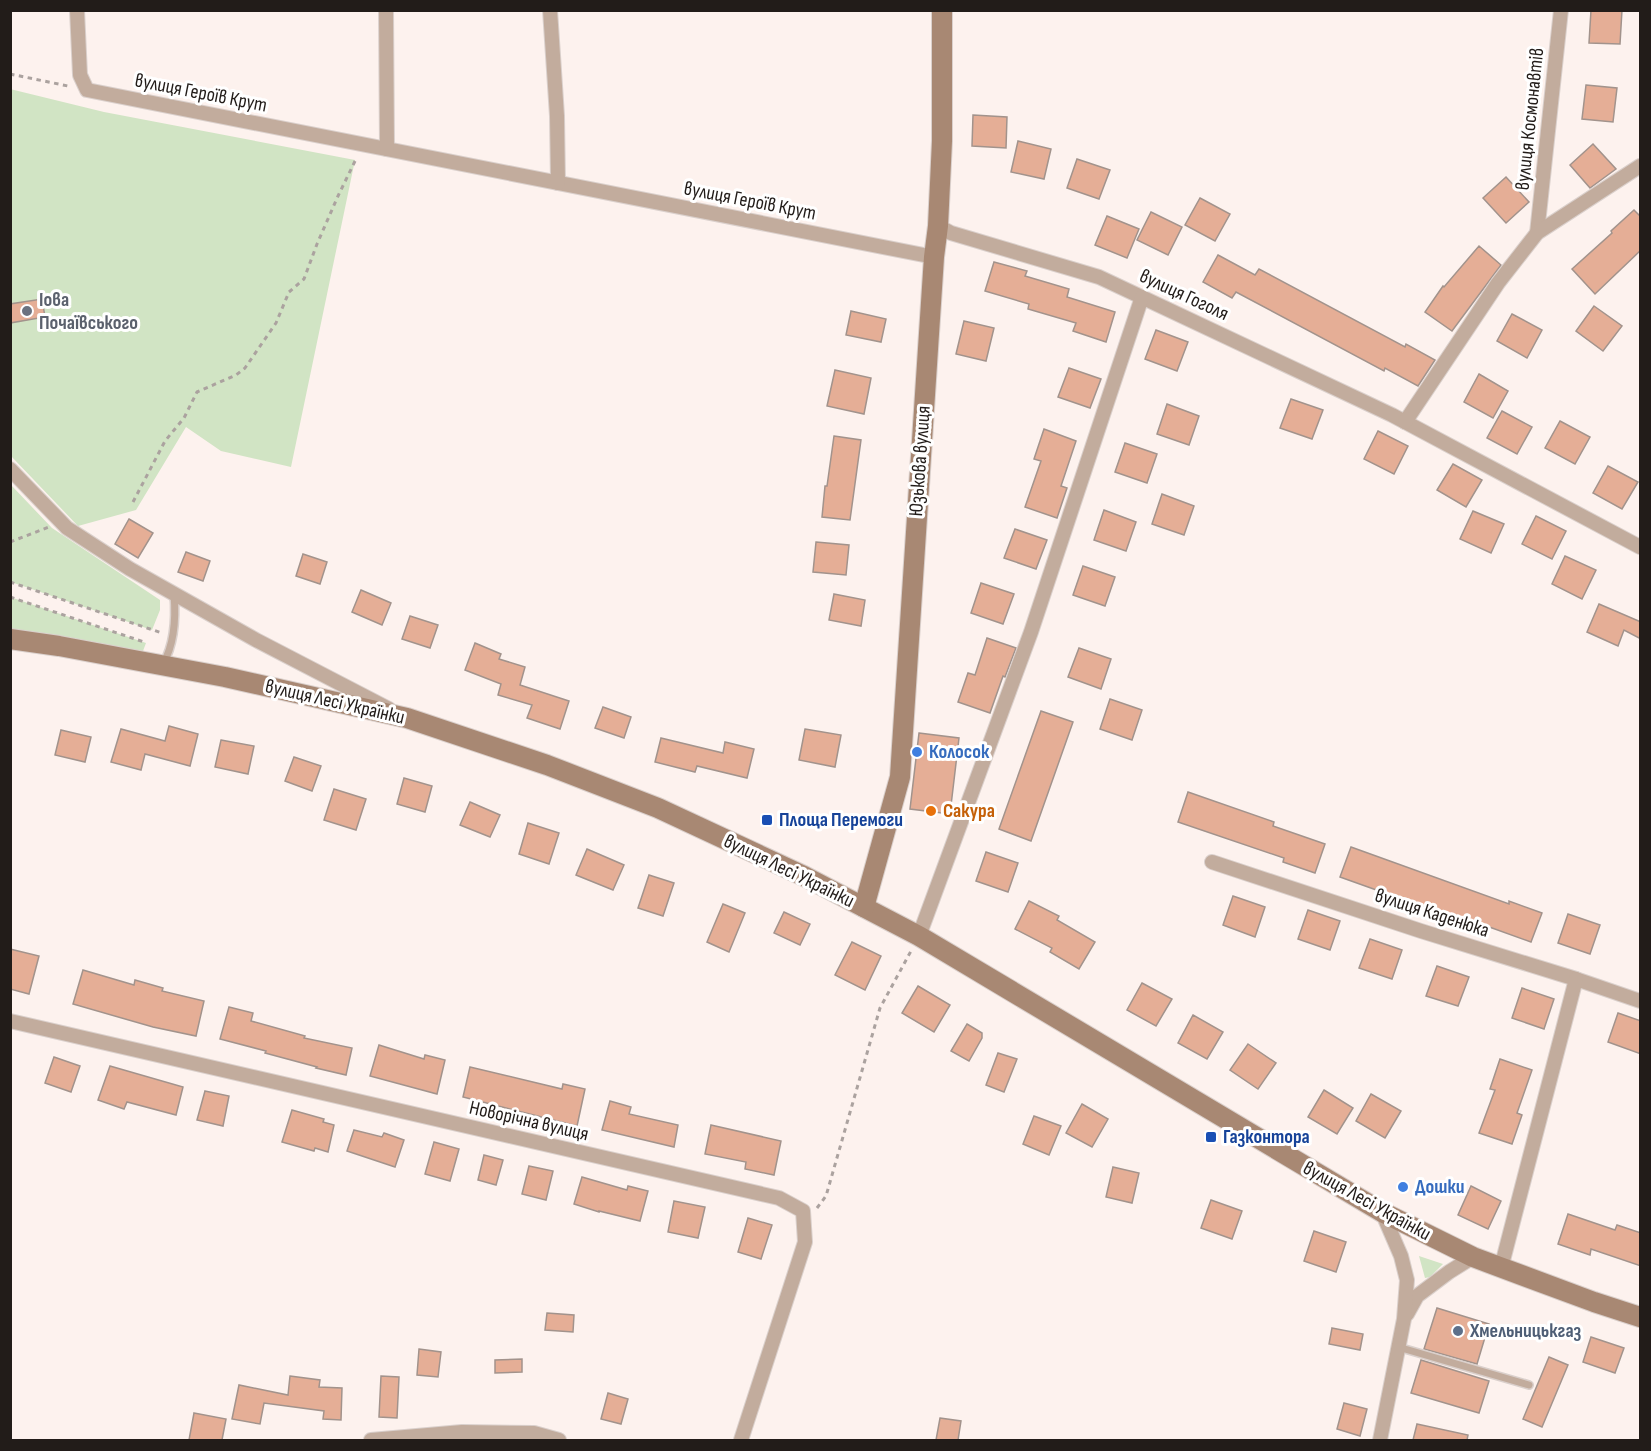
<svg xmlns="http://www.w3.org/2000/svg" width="1651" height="1451" viewBox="0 0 1651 1451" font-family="'Sofia Sans Condensed',sans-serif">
	<rect width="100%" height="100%" fill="#fdf2ee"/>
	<g fill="#d1e4c4">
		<path d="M 10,89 L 104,112 L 355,160 L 291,467 L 221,451 L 186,427 L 136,510 L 78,526 L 11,456 Z"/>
		<path d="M 11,485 L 52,528 L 160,600 L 160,610 L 152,630 L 11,582 Z"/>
		<path d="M 10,597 L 146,643 L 143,651 L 11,631 Z"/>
		<path d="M 1419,1256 L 1443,1264 L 1430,1277 L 1425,1278 Z"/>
	</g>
	<g fill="#e5ae96" stroke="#a2938c" stroke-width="1.5">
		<path d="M 1591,10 L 1622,10 L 1620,44 L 1589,43 Z"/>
		<path d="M 1586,85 L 1617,88 L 1613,122 L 1582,119 Z"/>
		<path d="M 973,115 L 1007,117 L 1006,148 L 972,146 Z"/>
		<path d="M 1018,141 L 1051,149 L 1044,179 L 1011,172 Z"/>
		<path d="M 1593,144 L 1616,169 L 1590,188 L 1570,165 Z"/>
		<path d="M 1077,159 L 1110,170 L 1099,199 L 1067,188 Z"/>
		<path d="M 1506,177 L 1529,202 L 1506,223 L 1483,198 Z"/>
		<path d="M 1200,198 L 1230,214 L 1215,241 L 1185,225 Z"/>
		<path d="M 1634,210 L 1641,217 L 1641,250 L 1595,294 L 1572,269 L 1612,233 L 1611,231 Z"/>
		<path d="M 1151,212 L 1182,227 L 1168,255 L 1137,240 Z"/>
		<path d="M 1107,216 L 1139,229 L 1127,258 L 1095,245 Z"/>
		<path d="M 1479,246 L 1501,265 L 1452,331 L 1425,312 L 1443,286 L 1444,287 Z"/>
		<path d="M 1218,255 L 1255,275 L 1259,269 L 1405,347 L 1406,344 L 1435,360 L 1418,386 L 1385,368 L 1384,371 L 1236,292 L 1232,298 L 1203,282 Z"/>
		<path d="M 994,262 L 1027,271 L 1025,276 L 1069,289 L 1067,297 L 1115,312 L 1106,342 L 1073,331 L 1076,323 L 1028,309 L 1029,304 L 985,291 Z"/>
		<path d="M 42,299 L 45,317 L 10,323 L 10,304 Z"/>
		<path d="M 1594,306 L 1622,326 L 1603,351 L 1576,331 Z"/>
		<path d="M 851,311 L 886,319 L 881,342 L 846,335 Z"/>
		<path d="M 1512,314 L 1542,330 L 1527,358 L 1497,341 Z"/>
		<path d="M 964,321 L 994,328 L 986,361 L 956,354 Z"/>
		<path d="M 1156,330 L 1188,342 L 1177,371 L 1145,359 Z"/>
		<path d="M 1069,368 L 1101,379 L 1090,408 L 1058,397 Z"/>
		<path d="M 835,370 L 871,378 L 864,414 L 827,406 Z"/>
		<path d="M 1479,374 L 1508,391 L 1493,418 L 1464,402 Z"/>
		<path d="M 1291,399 L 1323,410 L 1312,439 L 1280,428 Z"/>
		<path d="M 1167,404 L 1199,416 L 1189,445 L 1157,434 Z"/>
		<path d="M 1502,411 L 1532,427 L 1517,454 L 1487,438 Z"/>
		<path d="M 1560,421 L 1590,437 L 1575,464 L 1545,448 Z"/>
		<path d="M 1044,429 L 1076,441 L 1061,486 L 1067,488 L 1057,518 L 1025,507 L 1041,461 L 1034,459 Z"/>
		<path d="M 1378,431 L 1408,446 L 1394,474 L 1364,459 Z"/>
		<path d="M 834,436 L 861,440 L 850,520 L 822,517 L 825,486 L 827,486 Z"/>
		<path d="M 1125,443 L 1157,454 L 1147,483 L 1115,472 Z"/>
		<path d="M 1453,464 L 1482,480 L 1466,507 L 1437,490 Z"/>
		<path d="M 1608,466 L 1638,482 L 1622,509 L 1593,493 Z"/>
		<path d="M 1162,494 L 1194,506 L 1184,535 L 1152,524 Z"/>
		<path d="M 1104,510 L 1136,522 L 1126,551 L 1094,540 Z"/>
		<path d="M 1473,511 L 1504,524 L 1491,553 L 1460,539 Z"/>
		<path d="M 1536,516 L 1566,531 L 1552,559 L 1522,544 Z"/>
		<path d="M 129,519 L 153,533 L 138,558 L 115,544 Z"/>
		<path d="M 1015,529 L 1047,540 L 1036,569 L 1004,558 Z"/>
		<path d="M 816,542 L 849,545 L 846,575 L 813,572 Z"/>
		<path d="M 186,552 L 210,561 L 203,581 L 178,572 Z"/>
		<path d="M 303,554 L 327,562 L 320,584 L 296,576 Z"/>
		<path d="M 1565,556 L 1596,570 L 1582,599 L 1552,584 Z"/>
		<path d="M 1083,566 L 1115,577 L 1105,606 L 1073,595 Z"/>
		<path d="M 981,583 L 1014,594 L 1003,624 L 971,613 Z"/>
		<path d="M 361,590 L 391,603 L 382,625 L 352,612 Z"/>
		<path d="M 834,594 L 865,600 L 861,626 L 829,620 Z"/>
		<path d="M 1599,604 L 1641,622 L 1641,639 L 1624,630 L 1618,646 L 1587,632 Z"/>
		<path d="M 410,616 L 438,625 L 430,648 L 402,639 Z"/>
		<path d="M 987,638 L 1016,648 L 1005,677 L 1003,676 L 990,713 L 958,702 L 968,673 L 975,675 Z"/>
		<path d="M 475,643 L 501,654 L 499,659 L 525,667 L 520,685 L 569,701 L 560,729 L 527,718 L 532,705 L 498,695 L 501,684 L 465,670 Z"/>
		<path d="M 1079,648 L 1111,659 L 1101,689 L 1068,677 Z"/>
		<path d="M 1110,699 L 1142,710 L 1132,740 L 1100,729 Z"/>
		<path d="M 603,707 L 631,717 L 624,738 L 595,728 Z"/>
		<path d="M 1041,711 L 1073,722 L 1031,841 L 999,829 Z"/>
		<path d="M 169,726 L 198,734 L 190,766 L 145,754 L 141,770 L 111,762 L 121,729 L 165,741 Z"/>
		<path d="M 805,729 L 841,735 L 835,767 L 799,760 Z"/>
		<path d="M 61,730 L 91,737 L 85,762 L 55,755 Z"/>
		<path d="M 919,733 L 959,738 L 950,814 L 910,809 Z"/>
		<path d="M 661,738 L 723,753 L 725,742 L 754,749 L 747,778 L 697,766 L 695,772 L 655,762 Z"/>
		<path d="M 221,740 L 254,746 L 248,774 L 215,767 Z"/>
		<path d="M 294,757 L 321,766 L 312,791 L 285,781 Z"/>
		<path d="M 404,778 L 432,786 L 425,812 L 397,804 Z"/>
		<path d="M 334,789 L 366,799 L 356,830 L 324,820 Z"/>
		<path d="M 1188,792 L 1274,822 L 1273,826 L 1325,844 L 1315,873 L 1283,862 L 1284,858 L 1178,822 Z"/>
		<path d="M 470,802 L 500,815 L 490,837 L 460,825 Z"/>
		<path d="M 528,823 L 559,833 L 549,864 L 519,854 Z"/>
		<path d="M 1351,847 L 1509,904 L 1509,901 L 1542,913 L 1531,942 L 1481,924 L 1480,927 L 1340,877 Z"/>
		<path d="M 587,849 L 624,865 L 613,890 L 576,875 Z"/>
		<path d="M 986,852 L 1018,863 L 1008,892 L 976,881 Z"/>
		<path d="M 649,875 L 674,883 L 663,916 L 638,908 Z"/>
		<path d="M 1233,896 L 1265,907 L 1255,937 L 1223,925 Z"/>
		<path d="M 1029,901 L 1059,916 L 1057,920 L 1095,942 L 1079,969 L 1050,952 L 1052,948 L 1015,929 Z"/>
		<path d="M 723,904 L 745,913 L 729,952 L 707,942 Z"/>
		<path d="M 1308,910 L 1340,921 L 1330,950 L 1298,939 Z"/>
		<path d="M 784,912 L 810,924 L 800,945 L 774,933 Z"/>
		<path d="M 1568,914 L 1600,925 L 1590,954 L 1558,943 Z"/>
		<path d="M 1370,939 L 1402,950 L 1392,979 L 1359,968 Z"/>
		<path d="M 852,942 L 881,956 L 865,990 L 835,975 Z"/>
		<path d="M 10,949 L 39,956 L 29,994 L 10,989 Z"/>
		<path d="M 1437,966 L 1469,977 L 1458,1006 L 1426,996 Z"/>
		<path d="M 83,970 L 134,985 L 135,980 L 163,988 L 162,991 L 204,1001 L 196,1036 L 153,1027 L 73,1004 Z"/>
		<path d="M 1142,983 L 1172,999 L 1156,1026 L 1127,1010 Z"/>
		<path d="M 918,986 L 950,1005 L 934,1032 L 902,1013 Z"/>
		<path d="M 1522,988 L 1554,999 L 1544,1029 L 1512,1018 Z"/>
		<path d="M 229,1007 L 253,1013 L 251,1021 L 305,1036 L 304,1038 L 352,1048 L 346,1075 L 316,1068 L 317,1067 L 265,1053 L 266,1051 L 220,1039 Z"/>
		<path d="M 1618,1013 L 1641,1021 L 1641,1054 L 1608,1042 Z"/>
		<path d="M 1193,1015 L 1223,1032 L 1207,1059 L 1178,1043 Z"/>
		<path d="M 967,1024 L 982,1033 L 982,1038 L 969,1061 L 951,1051 Z"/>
		<path d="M 1248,1044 L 1276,1063 L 1258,1089 L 1230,1070 Z"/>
		<path d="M 379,1045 L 424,1059 L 425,1055 L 445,1060 L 437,1094 L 370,1076 Z"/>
		<path d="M 998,1053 L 1017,1059 L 1004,1092 L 986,1085 Z"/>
		<path d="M 54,1057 L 80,1066 L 71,1092 L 45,1083 Z"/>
		<path d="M 1500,1059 L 1532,1070 L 1517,1113 L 1522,1115 L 1512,1144 L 1479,1133 L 1495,1090 L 1490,1089 Z"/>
		<path d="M 110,1066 L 183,1087 L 176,1115 L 127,1102 L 124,1109 L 98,1100 Z"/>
		<path d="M 470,1067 L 562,1089 L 563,1084 L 585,1089 L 577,1126 L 463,1097 Z"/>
		<path d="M 1324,1090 L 1353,1108 L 1337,1134 L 1308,1117 Z"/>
		<path d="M 205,1091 L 229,1096 L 223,1126 L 197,1120 Z"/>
		<path d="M 1371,1094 L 1401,1111 L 1385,1138 L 1356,1121 Z"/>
		<path d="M 610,1101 L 631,1107 L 629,1114 L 678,1125 L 674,1147 L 602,1130 Z"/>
		<path d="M 1082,1104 L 1108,1119 L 1092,1147 L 1066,1133 Z"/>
		<path d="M 292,1110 L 324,1119 L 323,1122 L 334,1125 L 328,1152 L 315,1148 L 314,1151 L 282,1142 Z"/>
		<path d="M 1034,1116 L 1061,1126 L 1049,1155 L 1023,1144 Z"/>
		<path d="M 711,1125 L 781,1141 L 774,1175 L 745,1169 L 746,1162 L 705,1154 Z"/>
		<path d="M 354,1130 L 382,1137 L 384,1133 L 404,1140 L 395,1167 L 347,1151 Z"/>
		<path d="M 434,1142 L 459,1149 L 450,1181 L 425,1174 Z"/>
		<path d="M 484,1155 L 503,1160 L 496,1185 L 478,1180 Z"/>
		<path d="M 529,1166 L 553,1171 L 546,1200 L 522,1194 Z"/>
		<path d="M 1113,1167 L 1139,1173 L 1132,1203 L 1106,1197 Z"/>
		<path d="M 582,1177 L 627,1190 L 628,1186 L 648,1191 L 640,1221 L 599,1211 L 599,1212 L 574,1204 Z"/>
		<path d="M 1471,1186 L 1501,1201 L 1488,1229 L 1458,1215 Z"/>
		<path d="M 1211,1200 L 1242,1211 L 1232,1239 L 1201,1228 Z"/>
		<path d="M 674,1201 L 705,1207 L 698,1238 L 668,1232 Z"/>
		<path d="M 1568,1214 L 1615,1230 L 1617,1225 L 1641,1233 L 1641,1266 L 1591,1249 L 1590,1255 L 1558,1244 Z"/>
		<path d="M 748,1218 L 772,1225 L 761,1259 L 738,1252 Z"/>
		<path d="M 1314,1231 L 1346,1242 L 1336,1272 L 1304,1261 Z"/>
		<path d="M 1437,1308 L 1489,1324 L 1477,1364 L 1424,1349 Z"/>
		<path d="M 547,1313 L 574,1315 L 573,1332 L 545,1330 Z"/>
		<path d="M 1332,1328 L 1363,1334 L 1360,1350 L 1329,1344 Z"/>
		<path d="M 1591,1337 L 1624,1348 L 1615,1373 L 1583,1362 Z"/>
		<path d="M 419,1349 L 441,1352 L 438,1377 L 417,1375 Z"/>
		<path d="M 1549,1357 L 1568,1365 L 1542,1427 L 1523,1419 Z"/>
		<path d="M 522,1359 L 522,1372 L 495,1373 L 495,1360 Z"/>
		<path d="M 1421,1360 L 1489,1381 L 1479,1413 L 1411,1393 Z"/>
		<path d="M 290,1376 L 320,1380 L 319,1387 L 342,1388 L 341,1420 L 323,1419 L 324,1411 L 264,1403 L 260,1424 L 232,1419 L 239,1385 L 288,1395 Z"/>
		<path d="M 381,1376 L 399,1377 L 397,1418 L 379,1417 Z"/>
		<path d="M 608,1393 L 628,1399 L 621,1424 L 601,1419 Z"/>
		<path d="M 1344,1403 L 1367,1409 L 1360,1436 L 1337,1429 Z"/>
		<path d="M 194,1413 L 226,1419 L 222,1440 L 189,1440 Z"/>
		<path d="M 940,1418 L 961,1421 L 958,1440 L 936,1440 Z"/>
		<path d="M 1417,1424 L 1468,1435 L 1467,1440 L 1413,1440 Z"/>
	</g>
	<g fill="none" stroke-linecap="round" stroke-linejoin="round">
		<defs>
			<g id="service">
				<path d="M 163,664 C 175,643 176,618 174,594"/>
				<path d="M 1398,1347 L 1529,1385"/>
			</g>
			<g id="minor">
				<path d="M 77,10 L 80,75 L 87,90 L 934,257"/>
				<path d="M 386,10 L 387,149"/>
				<path d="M 550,10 L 557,116 L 558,183"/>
				<path d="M 938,226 L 951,233 L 1099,277 L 1392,415 L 1640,547"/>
				<path d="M 1537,233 L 1561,10"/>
				<path d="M 1405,422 L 1498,283 L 1537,233 L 1640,166"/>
				<path d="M 10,469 L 67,528 L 130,569 L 256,640 L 389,709"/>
				<path d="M 1212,862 L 1421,931 L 1576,979 L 1640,1001"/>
				<path d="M 919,936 L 1031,632 L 1142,297"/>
				<path d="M 10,1021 L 779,1198 L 803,1211 L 805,1242 L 741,1440"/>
				<path d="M 1501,1268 L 1576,979"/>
				<path d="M 1407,1314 L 1417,1296 L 1449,1272 L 1473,1257"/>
				<path d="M 371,1440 L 462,1432 L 534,1433 L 559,1440"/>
				<path d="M 1380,1440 L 1404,1319 L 1407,1280 L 1401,1256 L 1382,1212"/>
			</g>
			<g id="secondary">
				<path d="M 10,639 L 59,646 L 225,677 L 407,718 L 547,765 L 658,808 L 804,876 L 919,936 L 1382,1212 L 1473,1257 L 1594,1302 L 1640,1317"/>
				<path d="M 864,907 L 900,777 L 934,257 L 938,226 L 942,141 L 942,10"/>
			</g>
		</defs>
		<use href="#service" stroke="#dad0cc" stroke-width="10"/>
		<use href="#minor" stroke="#dad0cc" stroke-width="16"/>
		<use href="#secondary" stroke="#dad0cc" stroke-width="22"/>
		<g stroke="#aba29f" stroke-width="3" stroke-dasharray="4.5 4.5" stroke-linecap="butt">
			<path d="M 10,74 L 68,86"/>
			<path d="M 133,502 L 165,441 L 184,418 L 197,392 L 236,375 L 245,368 L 276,323 L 289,292 L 304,279 L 317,244 L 338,196 L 357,157"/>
			<path d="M 10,542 L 49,527"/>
			<path d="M 10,582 L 162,633"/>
			<path d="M 10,597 L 144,642"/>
			<path d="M 817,1208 L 826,1196 L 880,1008 L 911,951"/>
		</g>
		<use href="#service" stroke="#c2ac9d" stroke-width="7"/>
		<use href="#minor" stroke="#c2ac9d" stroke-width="14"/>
		<use href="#secondary" stroke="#a88873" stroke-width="20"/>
	</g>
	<circle fill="#6b7280" stroke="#fff" stroke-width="2" cx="27" cy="311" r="6"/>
	<g fill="#3f7fe0" stroke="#fff" stroke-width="2">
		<circle cx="917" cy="752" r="6"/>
		<circle cx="1403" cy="1187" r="6"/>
	</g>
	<circle fill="#e8710a" stroke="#fff" stroke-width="2" cx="931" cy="811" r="6"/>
	<g fill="#1a4fb4" stroke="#fff" stroke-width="2">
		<rect x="761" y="814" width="12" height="12" rx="3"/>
		<rect x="1205" y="1131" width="12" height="12" rx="3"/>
	</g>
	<circle fill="#5c6f8a" stroke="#fff" stroke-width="2" cx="1458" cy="1331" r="6"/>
	<g text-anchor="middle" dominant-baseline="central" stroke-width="6" stroke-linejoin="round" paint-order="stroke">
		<g font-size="20" fill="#221c19" stroke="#fff">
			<text transform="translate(201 93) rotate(11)">вулиця Героїв Крут</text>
			<text transform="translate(1530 119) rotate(-84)">вулиця Космонавтів</text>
			<text transform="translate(750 201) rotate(11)">вулиця Героїв Крут</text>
			<text transform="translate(1184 295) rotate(25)">вулиця Гоголя</text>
			<text transform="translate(920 461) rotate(-86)">Юзькова вулиця</text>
			<text transform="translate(335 702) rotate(13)">вулиця Лесі Українки</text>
			<text transform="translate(789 871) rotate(26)">вулиця Лесі Українки</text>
			<text transform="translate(1432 913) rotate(18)">вулиця Каденюка</text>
			<text transform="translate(529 1121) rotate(13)">Новорічна вулиця</text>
			<text transform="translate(1367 1201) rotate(29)">вулиця Лесі Українки</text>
		</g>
		<g font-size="20" font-weight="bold" fill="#5b616d" stroke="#fff" text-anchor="start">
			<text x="39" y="300">Іова<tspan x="39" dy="23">Почаївського</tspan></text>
		</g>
		<g font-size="20" font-weight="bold" fill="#366cbe" stroke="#fff" text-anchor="start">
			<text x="929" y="752">Колосок</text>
			<text x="1415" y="1187">Дошки</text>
		</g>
		<g font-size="20" font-weight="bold" fill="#c56008" stroke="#fff" text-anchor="start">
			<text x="943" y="811">Сакура</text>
		</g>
		<g font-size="20" font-weight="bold" fill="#164399" stroke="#fff" text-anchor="start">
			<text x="779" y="820">Площа Перемоги</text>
			<text x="1223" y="1137">Газконтора</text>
		</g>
		<g font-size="20" font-weight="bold" fill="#4e5e75" stroke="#fff" text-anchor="start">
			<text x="1470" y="1331">Хмельницькгаз</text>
		</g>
	</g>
	<rect width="1651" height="1451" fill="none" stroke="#221c19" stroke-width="24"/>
</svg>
